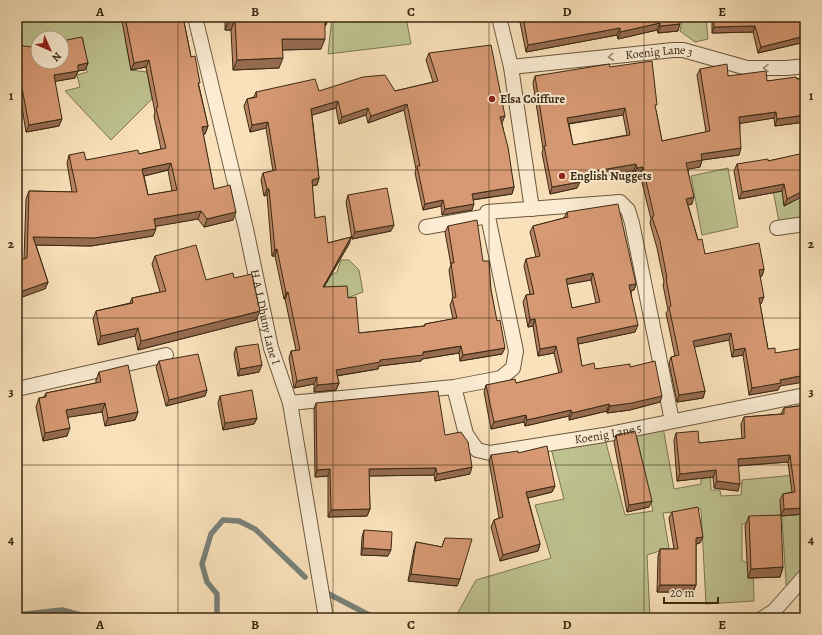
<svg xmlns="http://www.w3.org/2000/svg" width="822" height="635" viewBox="0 0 822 635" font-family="Alegreya,serif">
	<rect width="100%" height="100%" fill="#f9e1bb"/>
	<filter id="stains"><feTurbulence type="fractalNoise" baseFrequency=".005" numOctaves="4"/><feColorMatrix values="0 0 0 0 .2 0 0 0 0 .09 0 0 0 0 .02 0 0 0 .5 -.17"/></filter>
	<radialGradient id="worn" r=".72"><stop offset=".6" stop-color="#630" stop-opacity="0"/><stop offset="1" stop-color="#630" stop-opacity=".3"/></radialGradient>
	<g fill="#bec290" stroke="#7c7652">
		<path d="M 17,17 L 116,17 L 117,22 L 139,17 L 125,39 L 131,70 L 147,72 L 152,99 L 111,140 L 65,91 L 80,87 L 77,75 L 87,72 L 83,39 L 62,44 L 62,38 L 38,38 L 38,54 L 17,47 Z"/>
		<path d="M 332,17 L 406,17 L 411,44 L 328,54 Z"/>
		<path d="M 683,17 L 706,17 L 708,39 L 695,42 L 680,31 Z"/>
		<path d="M 805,155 L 805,217 L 779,222 L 768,163 Z"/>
		<path d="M 728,168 L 738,227 L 702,235 L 691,176 Z"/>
		<path d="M 341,260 L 349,260 L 359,270 L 363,292 L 347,298 L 320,300 L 317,281 L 337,272 Z"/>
		<path d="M 663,427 L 674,489 L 701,484 L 701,469 L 710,468 L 711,490 L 720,490 L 721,496 L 741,495 L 742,480 L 805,474 L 805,576 L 787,597 L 782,518 L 742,524 L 742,561 L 753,564 L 754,601 L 706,604 L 701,509 L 663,513 L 669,548 L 647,555 L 650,618 L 455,618 L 476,580 L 551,558 L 535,505 L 564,499 L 550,444 L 604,435 L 625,515 L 653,511 L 636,433 Z"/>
	</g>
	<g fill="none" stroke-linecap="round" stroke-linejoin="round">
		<g stroke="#798178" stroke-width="5.5">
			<path d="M 323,591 L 375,618"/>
			<path d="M 17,615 L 62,610 L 92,618"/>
			<path d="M 217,618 L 217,594 L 207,582 L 202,564 L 211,534 L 223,520 L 239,521 L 255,529 L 305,577"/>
		</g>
		<defs>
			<g id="street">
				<path id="s1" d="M 195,17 L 246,229 L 271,348 L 290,403 L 326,618"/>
				<path d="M 499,17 L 511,67 L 532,209"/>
				<path id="s2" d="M 511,67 L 673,50 L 683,50 L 747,68 L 787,68 L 805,66"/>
				<path d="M 426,227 L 488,216"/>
				<path d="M 777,228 L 805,224"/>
				<path id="s3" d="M 454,387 L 466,434 L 477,450 L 490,453 L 604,435 L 805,395"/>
				<path d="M 17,389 L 166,355"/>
				<path d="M 290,403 L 454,387 L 501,378 L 513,368 L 516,351 L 487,212 L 620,202 L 628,210 L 632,223 L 672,421"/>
				<path d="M 763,618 L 774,611 L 805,576"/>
			</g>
		</defs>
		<use href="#street" stroke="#6a573d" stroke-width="16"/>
		<use href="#street" stroke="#fbecd3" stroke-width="14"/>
	</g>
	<g fill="#b88463" stroke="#3a2913" fill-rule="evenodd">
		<path d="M 116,17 L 183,17 L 191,57 L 199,86 L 208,126 L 205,134 L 203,134 L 214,189 L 233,220 L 204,227 L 198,219 L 156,226 L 153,236 L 91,246 L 36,245 L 48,282 L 45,289 L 24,259 L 26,199 L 29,191 L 72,192 L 67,163 L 69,155 L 86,160 L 139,154 L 161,149 L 154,116 L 155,112 L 146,67 L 131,70 L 122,21 L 117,22 ZM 168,170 L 172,191 L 148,195 L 144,176 Z"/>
		<path d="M 225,17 L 329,17 L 326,25 L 325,25 L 321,49 L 282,50 L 279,68 L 233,70 L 231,30 L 225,30 Z"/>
		<path d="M 519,17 L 680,17 L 678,31 L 658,33 L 657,30 L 618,39 L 617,35 L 526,52 Z"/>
		<path d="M 712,17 L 805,17 L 805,42 L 758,53 L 753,32 L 712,33 Z"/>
		<path d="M 17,45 L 88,63 L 85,70 L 78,71 L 75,78 L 55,81 L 59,126 L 26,132 L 19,89 L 17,89 Z"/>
		<path d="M 429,53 L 502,123 L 514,187 L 512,194 L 473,200 L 472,210 L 442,215 L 441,206 L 423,210 L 415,173 L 416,169 L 404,110 L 368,123 L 366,115 L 339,124 L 336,108 L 312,115 L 319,178 L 317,185 L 312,186 L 315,218 L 328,243 L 351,237 L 349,244 L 324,287 L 348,298 L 359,333 L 424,326 L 425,324 L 453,319 L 450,305 L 453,298 L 449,270 L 451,265 L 445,232 L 448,226 L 483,261 L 491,290 L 502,354 L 460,361 L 459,353 L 422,359 L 421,361 L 379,366 L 378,369 L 337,376 L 339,383 L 336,390 L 314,392 L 314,384 L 294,388 L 289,358 L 291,351 L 296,350 L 285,299 L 284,299 L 275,256 L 272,256 L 267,195 L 264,196 L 261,180 L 263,173 L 273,171 L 266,128 L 250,132 L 244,106 L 247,99 L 254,97 L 256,92 L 319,91 L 395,91 L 433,82 L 426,60 Z"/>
		<path d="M 610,67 L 656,110 L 662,141 L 706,132 L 697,75 L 700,69 L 728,76 L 767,81 L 805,78 L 805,122 L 775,126 L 774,118 L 740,123 L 739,155 L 702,160 L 700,167 L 688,169 L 692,204 L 688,205 L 698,240 L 705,254 L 764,269 L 762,276 L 760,276 L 761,304 L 760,304 L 768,349 L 780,386 L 778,390 L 749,395 L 743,355 L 732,357 L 729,340 L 694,347 L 705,391 L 703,398 L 677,402 L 669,363 L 671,357 L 675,356 L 666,313 L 668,310 L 663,285 L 664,282 L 657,248 L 650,223 L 651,219 L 640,174 L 634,175 L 634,171 L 580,180 L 577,188 L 550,194 L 542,153 L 543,149 L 533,83 L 535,76 ZM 623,115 L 627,135 L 573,145 L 569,124 Z"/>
		<path d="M 805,154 L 805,195 L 784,206 L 782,191 L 739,199 L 734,171 L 737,164 L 768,161 Z"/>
		<path d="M 348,195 L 391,231 L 352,239 L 346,202 Z"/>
		<path d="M 567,212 L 636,284 L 634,290 L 631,291 L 635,332 L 578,344 L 582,366 L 595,369 L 630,367 L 660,402 L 630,410 L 607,413 L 607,411 L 569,420 L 569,416 L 525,426 L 524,422 L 491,429 L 484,392 L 486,385 L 516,383 L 559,373 L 554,353 L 538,356 L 533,326 L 528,327 L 523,302 L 526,295 L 530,294 L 524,266 L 526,259 L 536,257 L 530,232 L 533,226 L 564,218 ZM 591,280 L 596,303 L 572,308 L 567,284 Z"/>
		<path d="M 155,256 L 206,280 L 234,278 L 256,320 L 138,350 L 135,336 L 98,345 L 93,319 L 96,311 L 130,303 L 132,298 L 160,292 L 152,264 Z"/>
		<path d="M 236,347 L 259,372 L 238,376 L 234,354 Z"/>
		<path d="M 159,361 L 207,390 L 205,396 L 166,406 L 156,367 Z"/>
		<path d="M 99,372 L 138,412 L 135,420 L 105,426 L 102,412 L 68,417 L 67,436 L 43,441 L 36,407 L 39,398 L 44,397 L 46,393 L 96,383 L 96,380 Z"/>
		<path d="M 220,396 L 257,418 L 254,424 L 223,430 L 218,403 Z"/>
		<path d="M 316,403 L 445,435 L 470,474 L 435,481 L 434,475 L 369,476 L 370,509 L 367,516 L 328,517 L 328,476 L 315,477 L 314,409 Z"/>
		<path d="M 805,405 L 805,514 L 781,516 L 780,500 L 783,494 L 792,492 L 788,462 L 738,466 L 738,491 L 714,488 L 713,477 L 677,481 L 674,440 L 676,433 L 699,443 L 742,439 L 741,424 L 744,417 L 781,414 L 784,408 Z"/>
		<path d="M 616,435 L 649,507 L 627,512 L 614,442 Z"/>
		<path d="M 518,453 L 555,486 L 552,492 L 528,498 L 540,544 L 538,551 L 500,561 L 491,527 L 494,520 L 499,518 L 489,461 L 491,455 Z"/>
		<path d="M 672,512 L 700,543 L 696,544 L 696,585 L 693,592 L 657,592 L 658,556 L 660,549 L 674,549 L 669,518 Z"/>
		<path d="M 749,516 L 783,567 L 780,577 L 748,578 L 745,526 Z"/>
		<path d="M 364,530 L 388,556 L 361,555 L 362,537 Z"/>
		<path d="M 445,538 L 460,579 L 457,586 L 408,581 L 414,549 L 416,542 L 442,547 Z"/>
	</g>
	<g fill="#966b50" stroke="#3a2913">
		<path d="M 118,17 L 123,17 L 122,21 L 117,22 Z"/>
		<path d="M 324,17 L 329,17 L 326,25 L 321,24 Z"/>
		<path d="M 229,19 L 235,19 L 231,30 L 225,30 Z"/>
		<path d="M 660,23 L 657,30 L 618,39 L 620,32 Z"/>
		<path d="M 680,24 L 678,31 L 658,33 L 660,26 Z"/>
		<path d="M 755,26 L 753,32 L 712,33 L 714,27 Z"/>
		<path d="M 620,28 L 617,35 L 526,52 L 528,45 Z"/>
		<path d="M 805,36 L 805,42 L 758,53 L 761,47 Z"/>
		<path d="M 282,39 L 325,39 L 321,49 L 278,50 Z"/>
		<path d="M 283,58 L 279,68 L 233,70 L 237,60 Z"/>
		<path d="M 149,60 L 146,67 L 131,70 L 134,63 Z"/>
		<path d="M 88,63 L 85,70 L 76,71 L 78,65 Z"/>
		<path d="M 78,71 L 75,78 L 52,82 L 54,75 Z"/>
		<path d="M 17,83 L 21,83 L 19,89 L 17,89 Z"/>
		<path d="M 338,101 L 336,108 L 309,116 L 311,109 Z"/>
		<path d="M 407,104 L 404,110 L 368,123 L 371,116 Z"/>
		<path d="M 368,108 L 366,115 L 339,124 L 342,117 Z"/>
		<path d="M 625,108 L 623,115 L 565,124 L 567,118 Z"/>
		<path d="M 776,112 L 774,118 L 737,124 L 739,117 Z"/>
		<path d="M 805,115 L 805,122 L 775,126 L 777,119 Z"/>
		<path d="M 505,116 L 502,123 L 498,124 L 500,117 Z"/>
		<path d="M 62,119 L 59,126 L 26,132 L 29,125 Z"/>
		<path d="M 268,122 L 266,128 L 250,132 L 252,125 Z"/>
		<path d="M 208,126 L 205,134 L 199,135 L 202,127 Z"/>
		<path d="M 741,148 L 739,155 L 702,160 L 700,167 L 684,170 L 686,163 L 701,154 Z"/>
		<path d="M 171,163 L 168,170 L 140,177 L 142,169 Z"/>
		<path d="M 636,164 L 634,171 L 576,181 L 578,174 Z"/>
		<path d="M 643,167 L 640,174 L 634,175 L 637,168 Z"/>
		<path d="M 319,178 L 317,185 L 309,186 L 312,180 Z"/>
		<path d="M 580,182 L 577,188 L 550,194 L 552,187 Z"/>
		<path d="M 784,184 L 782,191 L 739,199 L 742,192 Z"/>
		<path d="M 514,187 L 512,194 L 470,200 L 472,194 Z"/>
		<path d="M 267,189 L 269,189 L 267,195 L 264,196 Z"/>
		<path d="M 805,190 L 805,195 L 784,206 L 787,199 Z"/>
		<path d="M 694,197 L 692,204 L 684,206 L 686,199 Z"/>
		<path d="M 443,200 L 441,206 L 423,210 L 425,204 Z"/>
		<path d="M 474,204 L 472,210 L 442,215 L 445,209 Z"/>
		<path d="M 201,211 L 198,219 L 152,227 L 154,219 Z"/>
		<path d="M 236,212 L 233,220 L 204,227 L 207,219 Z"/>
		<path d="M 394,225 L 391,231 L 352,239 L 355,232 Z"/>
		<path d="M 156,229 L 153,236 L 91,246 L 30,245 L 33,237 Z"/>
		<path d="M 351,237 L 349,244 L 320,294 L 323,287 Z"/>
		<path d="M 277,249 L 275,256 L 272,256 L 275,250 Z"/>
		<path d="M 764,269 L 762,276 L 757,277 L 759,270 Z"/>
		<path d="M 593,273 L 591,280 L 564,285 L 566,279 Z"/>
		<path d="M 48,282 L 45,289 L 17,299 L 17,293 Z"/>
		<path d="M 636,284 L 634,290 L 627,292 L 629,285 Z"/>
		<path d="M 288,292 L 285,299 L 284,299 L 286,293 Z"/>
		<path d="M 764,297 L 761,304 L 756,305 L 759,298 Z"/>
		<path d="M 260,311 L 256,320 L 138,350 L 141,341 Z"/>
		<path d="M 535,319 L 533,326 L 528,327 L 530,320 Z"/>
		<path d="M 638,325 L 635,332 L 574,345 L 577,338 Z"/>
		<path d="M 138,328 L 135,336 L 98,345 L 101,336 Z"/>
		<path d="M 731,333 L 729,340 L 690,348 L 693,341 Z"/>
		<path d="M 461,346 L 459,353 L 422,359 L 421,361 L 379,366 L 378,369 L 334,376 L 336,370 L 380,360 Z"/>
		<path d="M 556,346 L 554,353 L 538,356 L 540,349 Z"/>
		<path d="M 505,348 L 502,354 L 460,361 L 463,355 Z"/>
		<path d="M 745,348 L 743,355 L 732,357 L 734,350 Z"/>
		<path d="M 262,365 L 259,372 L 238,376 L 240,369 Z"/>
		<path d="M 805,375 L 805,382 L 780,386 L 778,390 L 749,395 L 752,388 L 780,380 Z"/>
		<path d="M 317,377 L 314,384 L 294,388 L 297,381 Z"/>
		<path d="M 339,383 L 336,390 L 314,392 L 317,385 Z"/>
		<path d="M 207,390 L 205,396 L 166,406 L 169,400 Z"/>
		<path d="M 705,391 L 703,398 L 677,402 L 679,395 Z"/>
		<path d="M 662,396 L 660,402 L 630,410 L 607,413 L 610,406 Z"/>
		<path d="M 105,403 L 102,412 L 63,418 L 66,410 Z"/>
		<path d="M 609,404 L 607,411 L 569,420 L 572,413 Z"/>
		<path d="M 571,410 L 569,416 L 525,426 L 527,420 Z"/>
		<path d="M 138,412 L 135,420 L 105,426 L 108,418 Z"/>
		<path d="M 526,415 L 524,422 L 491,429 L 494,422 Z"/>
		<path d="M 257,418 L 254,424 L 223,430 L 225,423 Z"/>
		<path d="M 70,428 L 67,436 L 43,441 L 45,433 Z"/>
		<path d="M 790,455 L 788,462 L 735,466 L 738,459 Z"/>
		<path d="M 472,467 L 470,474 L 435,481 L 437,474 Z"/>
		<path d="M 436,468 L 434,475 L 366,476 L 369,469 Z"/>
		<path d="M 330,469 L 328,476 L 315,477 L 317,470 Z"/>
		<path d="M 716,470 L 713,477 L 677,481 L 680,474 Z"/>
		<path d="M 717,481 L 740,484 L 738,491 L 714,488 Z"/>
		<path d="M 555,486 L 552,492 L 524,499 L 526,492 Z"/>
		<path d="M 652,501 L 649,507 L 627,512 L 629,505 Z"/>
		<path d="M 805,508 L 805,514 L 781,516 L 784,509 Z"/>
		<path d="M 370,509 L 367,516 L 328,517 L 331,510 Z"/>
		<path d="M 703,537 L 700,543 L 693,545 L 696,538 Z"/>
		<path d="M 540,544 L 538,551 L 500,561 L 503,555 Z"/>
		<path d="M 363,548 L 391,550 L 388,556 L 361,555 Z"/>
		<path d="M 783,567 L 780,577 L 748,578 L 751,569 Z"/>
		<path d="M 411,574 L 460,579 L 457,586 L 408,581 Z"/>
		<path d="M 660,585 L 696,585 L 693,592 L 657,592 Z"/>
	</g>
	<g fill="#d69973" stroke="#3a2913" fill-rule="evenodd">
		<path d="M 125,17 L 183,17 L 191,57 L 195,56 L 200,83 L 198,83 L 208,126 L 202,127 L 214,189 L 230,185 L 236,212 L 207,219 L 201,211 L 154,219 L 156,229 L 94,238 L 33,237 L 48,282 L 17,293 L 17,261 L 27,258 L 29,191 L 77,192 L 69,155 L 84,152 L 86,160 L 138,150 L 139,154 L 166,148 L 156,108 L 158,107 L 149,60 L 134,63 ZM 171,163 L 177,190 L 148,195 L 142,169 Z"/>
		<path d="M 229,17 L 325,17 L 325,39 L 282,39 L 283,58 L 237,60 L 235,19 L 229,19 Z"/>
		<path d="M 523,17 L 680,17 L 680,24 L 660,26 L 660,23 L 620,32 L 620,28 L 528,45 Z"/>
		<path d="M 714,17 L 805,17 L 805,36 L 761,47 L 755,26 L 714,27 Z"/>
		<path d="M 82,37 L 88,63 L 78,65 L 78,71 L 54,75 L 62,119 L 29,125 L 21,83 L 17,83 L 17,45 L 38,48 L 38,62 L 62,62 L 62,41 Z"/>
		<path d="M 491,45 L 505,116 L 500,117 L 508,147 L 514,187 L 472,194 L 474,204 L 445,209 L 443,200 L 425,204 L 417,166 L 420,166 L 407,104 L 371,116 L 368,108 L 342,117 L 338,101 L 311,109 L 319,178 L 312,180 L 315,218 L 325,216 L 328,243 L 351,237 L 323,287 L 347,286 L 348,298 L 356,297 L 359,333 L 425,326 L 425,324 L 457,318 L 452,298 L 456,297 L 451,263 L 454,263 L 448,226 L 477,220 L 483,261 L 489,261 L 491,290 L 497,321 L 500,320 L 505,348 L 463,355 L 461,346 L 423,352 L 423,355 L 380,360 L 380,362 L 336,370 L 339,383 L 317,385 L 317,377 L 297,381 L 291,351 L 300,350 L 288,292 L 286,293 L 277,249 L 275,250 L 269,189 L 267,189 L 263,173 L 276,170 L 268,122 L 252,125 L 247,99 L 257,97 L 256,92 L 315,79 L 319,91 L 363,77 L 385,75 L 395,91 L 438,81 L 429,53 Z"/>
		<path d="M 652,61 L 657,105 L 655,105 L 662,141 L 710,131 L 700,69 L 727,64 L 728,76 L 766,71 L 767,81 L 796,77 L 797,79 L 805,78 L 805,115 L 777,119 L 776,112 L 739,117 L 741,148 L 701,154 L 702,160 L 686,163 L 694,197 L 686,199 L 698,240 L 702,239 L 705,254 L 759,243 L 764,269 L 759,270 L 764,297 L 759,298 L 768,349 L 775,348 L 775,353 L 805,348 L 805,375 L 780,380 L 781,383 L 752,388 L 745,348 L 734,350 L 731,333 L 693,341 L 705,391 L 679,395 L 671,357 L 679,355 L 669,307 L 671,306 L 666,278 L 667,278 L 660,241 L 652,217 L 654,216 L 643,167 L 637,168 L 636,164 L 578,174 L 580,182 L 552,187 L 544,146 L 546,146 L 535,76 L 609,64 L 610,67 ZM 625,108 L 630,135 L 573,145 L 567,118 Z"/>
		<path d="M 804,153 L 805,154 L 805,190 L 787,199 L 784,184 L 742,192 L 737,164 L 768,159 L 768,161 Z"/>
		<path d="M 387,188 L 394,225 L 355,232 L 348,195 Z"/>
		<path d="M 618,204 L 636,284 L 629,285 L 638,325 L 577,338 L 582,366 L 594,363 L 595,369 L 630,364 L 630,367 L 655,361 L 662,396 L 632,403 L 610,406 L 609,404 L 572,413 L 571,410 L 527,420 L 526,415 L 494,422 L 486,385 L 515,379 L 516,383 L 562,372 L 556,346 L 540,349 L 535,319 L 530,320 L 526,295 L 534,294 L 526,259 L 540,256 L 533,226 L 568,217 L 567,212 ZM 593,273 L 600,302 L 572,308 L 566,279 Z"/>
		<path d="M 196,245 L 206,280 L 233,273 L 234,278 L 252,274 L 260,311 L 141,341 L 138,328 L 101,336 L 96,311 L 133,303 L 132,298 L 166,291 L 155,256 Z"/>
		<path d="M 258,344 L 262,365 L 240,369 L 236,347 Z"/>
		<path d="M 198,354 L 207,390 L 169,400 L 159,361 Z"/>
		<path d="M 128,365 L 138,412 L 108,418 L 105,403 L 66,410 L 70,428 L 45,433 L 39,398 L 46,397 L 46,393 L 101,382 L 99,372 Z"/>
		<path d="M 252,390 L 257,418 L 225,423 L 220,396 Z"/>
		<path d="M 438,391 L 445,435 L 461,432 L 468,442 L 472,467 L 437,474 L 436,468 L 369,469 L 370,509 L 331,510 L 330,469 L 317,470 L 316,403 Z"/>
		<path d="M 805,405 L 805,508 L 784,509 L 783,494 L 795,492 L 790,455 L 738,459 L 740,484 L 717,481 L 716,470 L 680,474 L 676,433 L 698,431 L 699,443 L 745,438 L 744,417 L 784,414 L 784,408 Z"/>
		<path d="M 635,431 L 652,501 L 629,505 L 616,435 Z"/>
		<path d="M 547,446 L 555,486 L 526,492 L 540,544 L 503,555 L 494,520 L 503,517 L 491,455 L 518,451 L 518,453 Z"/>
		<path d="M 698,507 L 703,537 L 696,538 L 696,585 L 660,585 L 660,549 L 678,549 L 672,512 Z"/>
		<path d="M 781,515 L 783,567 L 751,569 L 749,516 Z"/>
		<path d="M 364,530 L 392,532 L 391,550 L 363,548 Z"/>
		<path d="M 445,538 L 472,539 L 460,579 L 411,574 L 416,542 L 442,547 Z"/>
	</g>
	<defs><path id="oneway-chevron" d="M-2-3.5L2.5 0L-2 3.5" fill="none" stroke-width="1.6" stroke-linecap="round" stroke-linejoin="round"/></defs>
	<g stroke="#9a8a73">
		<use href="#oneway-chevron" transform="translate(611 57) rotate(174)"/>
		<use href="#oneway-chevron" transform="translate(766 68) rotate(-179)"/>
	</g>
	<path fill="none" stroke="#3a2913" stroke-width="1" stroke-opacity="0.55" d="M 178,17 L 178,618M 333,17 L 333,618M 489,17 L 489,618M 644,17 L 644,618M 17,170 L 805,170M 17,318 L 805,318M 17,465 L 805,465"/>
	<g fill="#8f2418" stroke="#fbecd3" stroke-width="1.5">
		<circle cx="492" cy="99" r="4"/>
		<circle cx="562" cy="176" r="4"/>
	</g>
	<g text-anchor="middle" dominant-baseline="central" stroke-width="4" stroke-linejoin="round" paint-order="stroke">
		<g font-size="12" fill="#3a2913" stroke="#fbecd3">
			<text stroke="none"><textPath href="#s2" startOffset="149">Koenig Lane 3</textPath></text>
			<text stroke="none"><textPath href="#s1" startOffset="308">H.A.L Dhuny Lane I</textPath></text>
			<text stroke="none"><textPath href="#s3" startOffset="201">Koenig Lane 5</textPath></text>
		</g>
		<g font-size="12" font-weight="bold" fill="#3a2913" stroke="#fbecd3" text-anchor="start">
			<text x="500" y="99">Elsa Coiffure</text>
			<text x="570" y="176">English Nuggets</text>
		</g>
	</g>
	<rect width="822" height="635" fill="none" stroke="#f9e1bb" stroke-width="44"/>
	<g transform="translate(50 50) rotate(135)"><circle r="19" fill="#fbecd3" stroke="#ae9e86"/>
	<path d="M0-3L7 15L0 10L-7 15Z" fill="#8f2418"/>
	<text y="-6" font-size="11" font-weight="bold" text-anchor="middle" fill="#3a2913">N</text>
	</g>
	<path d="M664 597v6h54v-6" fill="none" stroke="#3a2913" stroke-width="2"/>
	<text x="670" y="597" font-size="12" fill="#3a2913" stroke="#fbecd3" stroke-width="3" paint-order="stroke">20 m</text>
	<rect x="22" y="22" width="778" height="591" fill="none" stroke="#3a2913" stroke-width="1.5"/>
	<g font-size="13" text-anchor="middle" font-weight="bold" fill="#3a2913">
		<text x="100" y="16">A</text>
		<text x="255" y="16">B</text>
		<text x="411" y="16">C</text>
		<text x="567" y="16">D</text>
		<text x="722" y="16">E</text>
		<text x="11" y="100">1</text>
		<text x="811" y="100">1</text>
		<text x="11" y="248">2</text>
		<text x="811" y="248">2</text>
		<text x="11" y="396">3</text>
		<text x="811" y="396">3</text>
		<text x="11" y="544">4</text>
		<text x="811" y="544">4</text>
		<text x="100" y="629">A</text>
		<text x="255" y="629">B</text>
		<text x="411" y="629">C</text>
		<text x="567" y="629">D</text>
		<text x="722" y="629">E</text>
	</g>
	<rect width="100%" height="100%" filter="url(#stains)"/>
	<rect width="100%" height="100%" fill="url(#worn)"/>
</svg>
